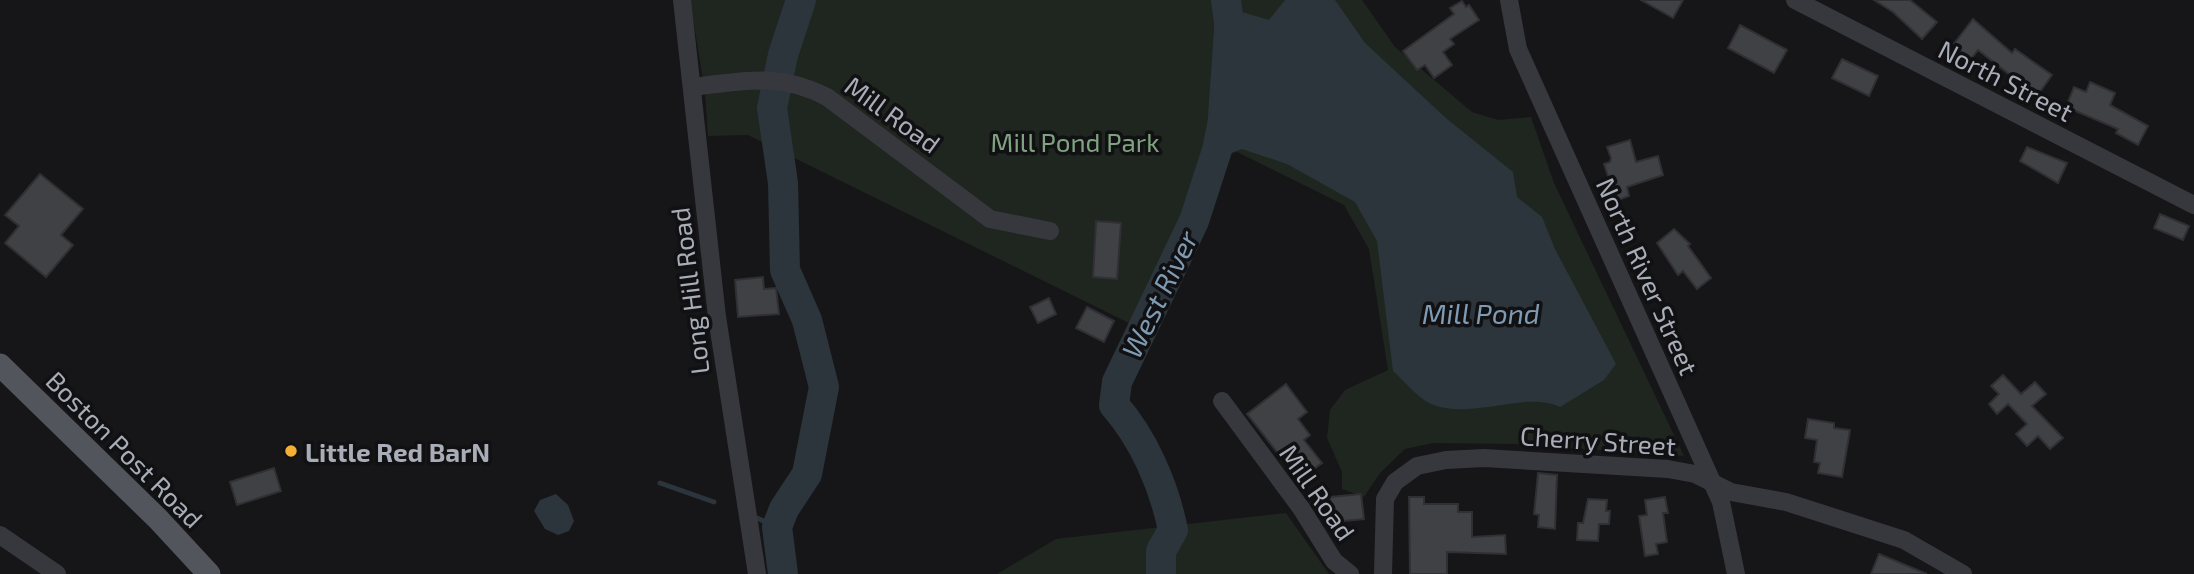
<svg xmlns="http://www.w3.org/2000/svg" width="2194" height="574" viewBox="0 0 2194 574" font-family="'Exo 2',sans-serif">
	<rect width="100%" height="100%" fill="#161618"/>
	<g fill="#1e261f">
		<path d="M 690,0 L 1362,0 L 1395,47 L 1472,112 L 1498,120 L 1531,117 L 1554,183 L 1684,456 L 1517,444 L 1433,443 L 1405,449 L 1380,473 L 1364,497 L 1342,489 L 1342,472 L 1327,438 L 1330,410 L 1345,390 L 1388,370 L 1369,249 L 1344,205 L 1237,152 L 1218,158 L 1202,211 L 1147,332 L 748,135 L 708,136 L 705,92 Z"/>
		<path d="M 1286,513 L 1329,574 L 997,574 L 1056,539 Z"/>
	</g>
	<g fill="#2c353c">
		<path d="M 1285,0 L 1335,0 L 1365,43 L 1447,119 L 1513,172 L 1517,197 L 1542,217 L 1555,249 L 1616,364 L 1604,380 L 1560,407 C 1526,390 1471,421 1431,404 C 1418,398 1404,381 1393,371 L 1377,241 L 1355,202 L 1287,164 L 1242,149 L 1228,154 L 1206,145 L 1215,15 L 1235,10 L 1269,20 Z"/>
		<path d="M 556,494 L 568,505 L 574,521 L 569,531 L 558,535 L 545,529 L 534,511 L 540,500 Z"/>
	</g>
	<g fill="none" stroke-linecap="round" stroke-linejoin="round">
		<g stroke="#2c353c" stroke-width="5">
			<path d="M 660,483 L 714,502"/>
			<path d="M 757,518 L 777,527"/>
		</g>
		<g stroke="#2c353c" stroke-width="30">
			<path d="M 1226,0 L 1233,52"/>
			<path d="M 783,574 L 777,527 L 784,509 L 807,474 L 824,387 L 807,320 L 785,270 L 783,183 L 772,108 L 783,55 L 801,0"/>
			<path d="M 1161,574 L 1161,551 L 1173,530 C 1164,486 1144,439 1114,405 L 1117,382 L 1194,221 L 1217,150 L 1225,111"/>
		</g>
	</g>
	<g fill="#404145" stroke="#303034" stroke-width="2">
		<path d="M 1641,0 L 1683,0 L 1673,18 Z"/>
		<path d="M 1874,0 L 1910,0 L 1937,22 L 1922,39 L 1893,12 Z"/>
		<path d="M 1462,1 L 1466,7 L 1469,5 L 1479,20 L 1450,39 L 1454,44 L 1443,52 L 1452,65 L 1434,78 L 1425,65 L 1417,70 L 1403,51 L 1454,14 L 1450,8 Z"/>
		<path d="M 1973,19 L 2012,53 L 2015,49 L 2052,75 L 2037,96 L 1978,50 L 1971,59 L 1953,45 Z"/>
		<path d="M 1740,25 L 1787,50 L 1774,73 L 1728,48 Z"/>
		<path d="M 1842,59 L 1878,76 L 1869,96 L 1832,78 Z"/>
		<path d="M 2090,82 L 2115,93 L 2110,105 L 2148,126 L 2138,145 L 2116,133 L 2118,129 L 2066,107 L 2074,87 L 2086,92 Z"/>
		<path d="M 1630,140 L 1636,162 L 1658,156 L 1663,175 L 1627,187 L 1629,196 L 1616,201 L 1604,164 L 1610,162 L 1611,158 L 1607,147 Z"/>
		<path d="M 2027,147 L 2067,163 L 2058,183 L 2020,161 Z"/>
		<path d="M 40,174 L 83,209 L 61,235 L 73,245 L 46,277 L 5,243 L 19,226 L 5,215 Z"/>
		<path d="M 2160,214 L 2189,226 L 2183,240 L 2154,228 Z"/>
		<path d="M 1096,221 L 1121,223 L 1117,279 L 1093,277 Z"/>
		<path d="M 1674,229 L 1690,244 L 1688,246 L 1711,278 L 1697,289 L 1683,271 L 1678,275 L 1657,243 Z"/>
		<path d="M 763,277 L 764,289 L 776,288 L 779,314 L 738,317 L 735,280 Z"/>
		<path d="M 1049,298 L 1056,314 L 1038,323 L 1030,307 Z"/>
		<path d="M 1087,307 L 1114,321 L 1104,342 L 1076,328 Z"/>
		<path d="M 2003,375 L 2021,394 L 2035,382 L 2046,394 L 2032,406 L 2063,438 L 2050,449 L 2038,436 L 2027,446 L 2016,434 L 2027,424 L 2008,404 L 1997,414 L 1989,404 L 1999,394 L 1991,386 Z"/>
		<path d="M 1286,384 L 1307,412 L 1298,419 L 1310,435 L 1304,440 L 1322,463 L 1299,480 L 1247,414 Z"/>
		<path d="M 1808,419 L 1834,423 L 1834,428 L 1850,430 L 1842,477 L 1818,473 L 1820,463 L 1814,462 L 1817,440 L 1805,438 Z"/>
		<path d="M 274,468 L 281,491 L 237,505 L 230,482 Z"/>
		<path d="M 1538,473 L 1557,475 L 1555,529 L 1538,527 L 1539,515 L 1534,514 Z"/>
		<path d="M 1361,494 L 1364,519 L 1333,522 L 1330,497 Z"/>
		<path d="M 1409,497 L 1424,497 L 1424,504 L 1458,504 L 1458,512 L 1472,512 L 1472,537 L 1505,535 L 1506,554 L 1447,552 L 1447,574 L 1410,574 Z"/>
		<path d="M 1665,497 L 1668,513 L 1663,513 L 1667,542 L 1656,544 L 1658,554 L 1645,556 L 1639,516 L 1647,515 L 1645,500 Z"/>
		<path d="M 1588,499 L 1607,500 L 1606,511 L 1610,511 L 1609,524 L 1599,524 L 1598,541 L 1577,540 L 1578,523 L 1583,523 Z"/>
		<path d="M 1879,554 L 1927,574 L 1871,574 Z"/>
	</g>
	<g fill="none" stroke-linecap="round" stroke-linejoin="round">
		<g stroke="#37383d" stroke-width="18">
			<path d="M 682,0 L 717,317 L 757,574"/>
			<path d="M 1509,0 L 1518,49 L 1721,502 L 1736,574"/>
			<path d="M 1795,0 L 2194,205"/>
			<path d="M 692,87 C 744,81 779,72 827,97 L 990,219 L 1050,231"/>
			<path d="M 1222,401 L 1301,508 L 1334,561 L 1350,574"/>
			<path d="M 0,535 L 57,574"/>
			<path d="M 1383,574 L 1385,499 L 1395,482 L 1417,466 L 1446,460 L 1484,458 L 1668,469 L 1695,474 L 1731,492 L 1786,502 L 1904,540 L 1963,574"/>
		</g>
		<path stroke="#53555c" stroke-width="23" d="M 0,365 L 158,519 L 209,574"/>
	</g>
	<circle fill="#f2b134" stroke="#111113" stroke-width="2.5" cx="291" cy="451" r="7"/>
	<g text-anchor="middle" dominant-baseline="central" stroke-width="7" stroke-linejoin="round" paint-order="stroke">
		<g font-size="26" fill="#a8adb8" stroke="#111113">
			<text transform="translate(2006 80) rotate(27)">North Street</text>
			<text transform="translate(893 114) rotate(36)">Mill Road</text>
			<text transform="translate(1648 276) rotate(66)">North River Street</text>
			<text transform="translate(689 291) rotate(-97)">Long Hill Road</text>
			<text transform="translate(1598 440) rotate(4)">Cherry Street</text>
			<text transform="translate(125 449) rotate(45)">Boston Post Road</text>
			<text transform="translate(1318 492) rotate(55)">Mill Road</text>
		</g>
		<g font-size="26" fill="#7fa381" stroke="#111113">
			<text x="1075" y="141">Mill Pond Park</text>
		</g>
		<g font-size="26" font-weight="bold" fill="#a8adb8" stroke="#111113" text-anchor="start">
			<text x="305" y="451">Little Red BarN</text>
		</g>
		<g font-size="28" font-style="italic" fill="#7f9bb3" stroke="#111113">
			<text transform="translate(1159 294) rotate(-64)">West River</text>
			<text x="1481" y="313">Mill Pond</text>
		</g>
	</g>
</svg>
